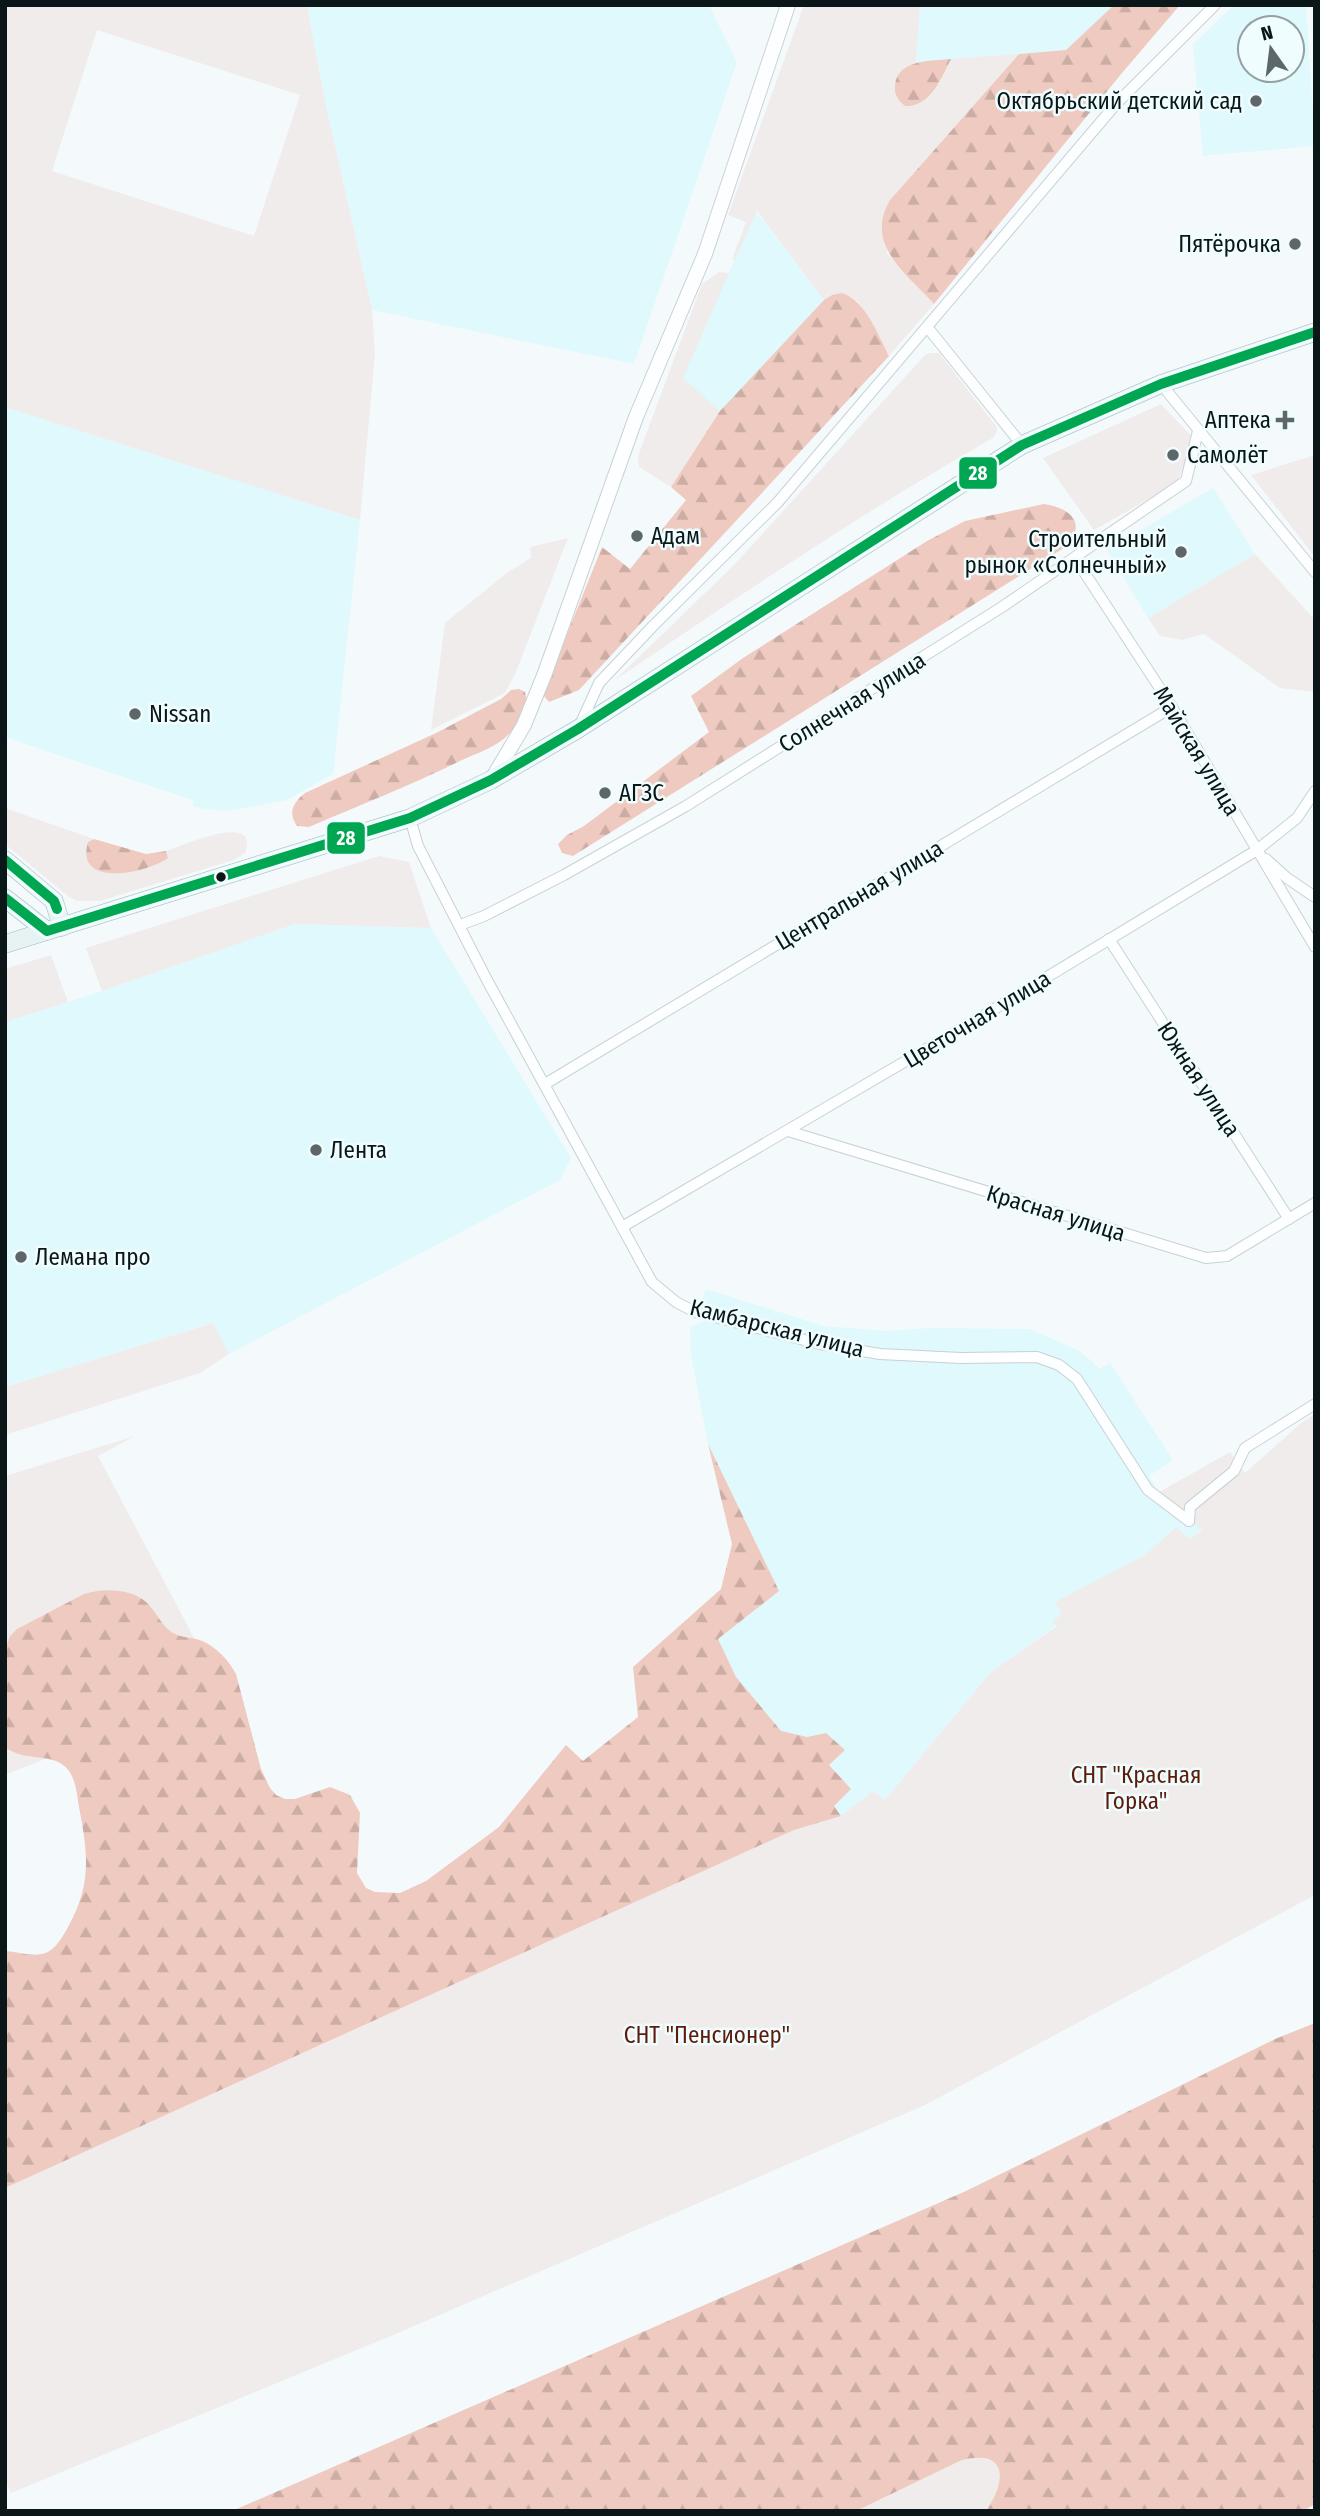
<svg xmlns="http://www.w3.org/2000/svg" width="1320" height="2516" viewBox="0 0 1320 2516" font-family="'Fira Sans Condensed',sans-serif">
	<defs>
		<pattern id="forest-firs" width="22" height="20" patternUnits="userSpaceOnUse" patternTransform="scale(1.75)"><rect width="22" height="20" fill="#efcac0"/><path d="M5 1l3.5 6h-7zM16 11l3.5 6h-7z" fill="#ccada4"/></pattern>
	</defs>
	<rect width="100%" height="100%" fill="#f4fafc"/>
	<g fill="#dff9fd" fill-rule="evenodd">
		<path d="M 307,5 L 709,5 L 737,62 L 634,364 L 372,310 L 325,101 Z"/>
		<path d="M 920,5 L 1114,5 L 1066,50 L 916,63 Z"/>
		<path d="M 1234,5 L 1306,5 L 1315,146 L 1203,156 L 1193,44 ZM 1292,28 L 1292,70 L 1250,70 L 1250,28 Z"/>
		<path d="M 756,211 L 824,300 L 720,411 L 682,378 Z"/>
		<path d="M 5,407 L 360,520 L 333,774 L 287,800 L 227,811 L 203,809 L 193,806 L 193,800 L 5,737 Z"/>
		<path d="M 1213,488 L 1255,554 L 1148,618 L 1107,550 Z"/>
		<path d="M 295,924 L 431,928 L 571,1158 L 560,1180 L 229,1354 L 212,1323 L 5,1387 L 5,1022 L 102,991 Z"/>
		<path d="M 706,1289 L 824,1326 L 887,1331 L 930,1328 L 1030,1329 L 1079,1351 L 1093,1362 L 1099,1369 L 1110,1363 L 1173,1460 L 1149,1476 L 1159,1492 L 1202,1529 L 1190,1539 L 1175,1528 L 1145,1555 L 1056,1602 L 1061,1612 L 1057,1625 L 991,1672 L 885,1800 L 873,1791 L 841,1816 L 834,1806 L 829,1765 L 845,1750 L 826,1733 L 807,1737 L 781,1732 L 736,1677 L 717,1639 L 778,1591 L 708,1444 L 691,1355 L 690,1327 L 725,1313 L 701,1303 Z"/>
	</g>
	<g fill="#f0eceb" fill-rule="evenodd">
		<path d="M 5,5 L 307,5 L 325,101 L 372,310 L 375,354 L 360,520 L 5,407 ZM 97,30 L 300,95 L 254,236 L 52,171 Z"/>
		<path d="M 804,5 L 920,5 L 916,63 L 904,68 L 934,90 L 951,59 L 1019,54 L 890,200 L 887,253 L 934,304 L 889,356 L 873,325 L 857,301 L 832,295 L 824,300 L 757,211 L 735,260 L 732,259 L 746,222 L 728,215 Z"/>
		<path d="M 719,272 L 729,273 L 683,378 L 720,411 L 671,487 L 639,467 L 638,456 L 702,284 Z"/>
		<path d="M 930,353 L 939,353 L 997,427 L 997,431 L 993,438 C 863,512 739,596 615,680 L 734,565 L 925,355 Z"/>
		<path d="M 1161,404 L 1194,439 L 1177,483 L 1094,530 L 1043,458 Z"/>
		<path d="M 1315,455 L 1315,557 L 1251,475 Z"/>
		<path d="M 568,538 L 516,672 L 505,693 L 431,730 L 445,623 L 508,572 L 531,558 L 530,547 Z"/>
		<path d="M 1255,554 L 1315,620 L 1315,692 L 1280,688 L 1204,634 L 1182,640 L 1160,636 L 1148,618 Z"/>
		<path d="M 5,808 L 94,839 L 88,842 C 86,849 86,852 89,859 C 101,885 141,867 162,862 L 168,858 L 166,851 C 185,845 230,824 245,836 L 247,841 L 246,852 L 234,860 L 100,901 L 77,901 L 69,897 L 5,844 Z"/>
		<path d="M 379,856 L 409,862 L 431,928 L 295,924 L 102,991 L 86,948 Z"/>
		<path d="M 51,955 L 68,1002 L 5,1022 L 5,969 Z"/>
		<path d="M 213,1323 L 229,1354 L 200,1373 L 5,1435 L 5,1387 Z"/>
		<path d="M 1315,1414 L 1315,1895 L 925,2105 L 398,2333 L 11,2493 L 5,2480 L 5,2188 L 794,1830 L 841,1816 L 873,1791 L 885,1800 L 991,1672 L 1057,1626 L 1052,1621 L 1060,1616 L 1061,1612 L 1055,1602 L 1145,1555 L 1176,1527 L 1190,1539 L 1202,1530 L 1159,1492 L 1230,1452 L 1245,1473 L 1301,1423 Z"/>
		<path d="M 135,1436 L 98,1456 L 221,1689 L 5,1775 L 5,1476 Z"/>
		<path d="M 975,2457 C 1013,2459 1002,2489 986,2511 L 856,2511 L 962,2460 Z"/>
	</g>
	<g fill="url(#forest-firs)">
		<path d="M 1114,5 L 1180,5 L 1122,73 L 934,304 C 906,273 864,245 890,200 L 1019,54 L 1066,50 Z"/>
		<path d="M 951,59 C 941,78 931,107 905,106 C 899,101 894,95 895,87 C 896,59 931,61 951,59 Z"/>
		<path d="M 842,293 C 866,301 878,335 889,356 L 579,690 L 549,702 L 544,696 L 545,689 L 602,547 L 630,569 L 686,500 L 671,487 L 720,411 L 824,300 L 832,295 Z"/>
		<path d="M 1044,504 C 1070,508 1087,522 1067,546 L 573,856 L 562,853 L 558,844 L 567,835 L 584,826 L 709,732 L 691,696 L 743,658 L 927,541 L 965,521 Z"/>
		<path d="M 519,689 L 525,692 C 530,707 520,723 509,734 C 497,747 477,753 462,760 C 412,785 360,805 309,827 L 297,826 C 287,812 294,802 305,793 L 436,733 L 501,699 L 511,690 Z"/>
		<path d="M 94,839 L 146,854 L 166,851 L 168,858 C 148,873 74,889 88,842 Z"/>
		<path d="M 708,1444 L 779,1591 L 718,1639 L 736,1677 L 781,1731 L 807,1737 L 826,1733 L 845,1750 L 829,1765 L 851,1789 L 834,1806 L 841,1816 L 794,1830 L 5,2188 L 5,1951 C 19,1952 34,1958 48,1952 C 57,1947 63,1936 68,1927 C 92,1884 88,1854 79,1807 C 77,1795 76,1781 69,1771 C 55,1751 25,1763 5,1747 L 5,1650 L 10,1636 L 17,1629 L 84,1594 C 103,1588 130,1588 146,1602 C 155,1610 160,1623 170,1631 C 178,1637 187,1637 196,1639 C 213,1643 228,1659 236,1674 L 261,1769 L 270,1788 L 276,1795 L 285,1799 L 295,1799 L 330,1787 L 350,1795 L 360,1813 L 357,1873 L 366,1888 L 375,1892 L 400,1893 L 426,1881 L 499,1827 L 566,1745 L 583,1761 L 638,1717 L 633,1667 L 721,1589 L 732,1544 Z"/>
		<path d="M 1315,2023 L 1315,2504 L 1303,2511 L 986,2511 C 1007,2481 1008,2449 962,2460 L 856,2511 L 232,2511 L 966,2191 L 1275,2039 Z"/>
	</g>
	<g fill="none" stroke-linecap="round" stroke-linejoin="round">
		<defs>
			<g id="minor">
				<path d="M 928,328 L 1022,445"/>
				<path d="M 1161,384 L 1315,572"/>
				<path d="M 1075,558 L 1172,707 L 1315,947"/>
				<path d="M 580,725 L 599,683 L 653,626 L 778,502 L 1116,104 L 1215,5"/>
				<path d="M 410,818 L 418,846 L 487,980 L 652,1282 L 676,1302 L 695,1312 L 820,1344 L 880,1354 L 961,1358 L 1037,1357 L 1059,1365 L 1077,1379 L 1148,1490 L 1189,1521"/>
				<path d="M 1266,859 L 1287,878 L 1315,897"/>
				<path d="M 460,925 L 484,916 L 564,875 L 686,806 L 1002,607 L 1186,481 L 1198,431"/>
				<path d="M 1109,939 L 1289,1219"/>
				<path d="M 545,1084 L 1172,707"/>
				<path d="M 788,1131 L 1206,1258 L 1227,1256 L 1315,1203"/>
				<path d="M 622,1227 L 981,1017 L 1257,850 L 1297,818 L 1315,791"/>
				<path d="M 1189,1521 L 1190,1507 L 1234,1471 L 1245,1448 L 1315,1404"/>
			</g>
			<path id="tertiary" d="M 492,779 L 524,725 L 545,673 L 636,417 L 705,254 L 788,5"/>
			<g id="primary">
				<path d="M 5,860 L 54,901 L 62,927"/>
				<path d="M 5,898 L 47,931"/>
				<path d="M 5,944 L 410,818 L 491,780 L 578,729 L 1022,445 L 1161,384 L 1315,332"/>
			</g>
		</defs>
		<use href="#minor" stroke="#c9d1d3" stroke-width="12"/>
		<use href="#tertiary" stroke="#c9d1d3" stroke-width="16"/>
		<use href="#primary" stroke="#a4b9bc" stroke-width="19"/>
		<use href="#minor" stroke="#fdfeff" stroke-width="10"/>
		<use href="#tertiary" stroke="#fdfeff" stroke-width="14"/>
		<use href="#primary" stroke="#e7f2f3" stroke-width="18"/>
		<defs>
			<g id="bus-1">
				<path d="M 5,860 L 54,901 L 57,909"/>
				<path d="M 5,898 L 47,931 L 410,818 L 491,780 L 578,729 L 1022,445 L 1161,384 L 1315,332"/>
			</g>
		</defs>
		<use href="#bus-1" stroke="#f0fdff" stroke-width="16"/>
		<use href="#bus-1" stroke="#00a651" stroke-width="10"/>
	</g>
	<g fill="#5d6668" stroke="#f0fdff" stroke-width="2.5">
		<circle cx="1256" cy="101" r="7"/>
		<circle cx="1295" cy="244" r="7"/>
		<path d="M1281.5 409.5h7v7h7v7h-7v7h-7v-7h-7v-7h7z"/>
		<circle cx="1173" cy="455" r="7"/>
		<circle cx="637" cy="536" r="7"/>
		<circle cx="1181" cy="552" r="7"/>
		<circle cx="135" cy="714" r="7"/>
		<circle cx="605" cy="793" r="7"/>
		<circle cx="316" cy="1150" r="7"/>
		<circle cx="21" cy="1257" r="7"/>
	</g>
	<circle fill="#0b1618" stroke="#f0fdff" stroke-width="2.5" cx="221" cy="877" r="6"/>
	<g text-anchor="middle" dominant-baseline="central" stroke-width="5" stroke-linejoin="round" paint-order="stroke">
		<g font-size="23" fill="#0b1618" stroke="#f0fdff" text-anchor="start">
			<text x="1242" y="101" text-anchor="end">Октябрьский детский сад</text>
			<text x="1281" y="244" text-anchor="end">Пятёрочка</text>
			<text x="1271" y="420" text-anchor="end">Аптека</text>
			<text x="1187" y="455">Самолёт</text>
			<text x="651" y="536">Адам</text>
			<text x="1167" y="539" text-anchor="end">Строительный<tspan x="1167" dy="26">рынок «Солнечный»</tspan></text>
			<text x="149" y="714">Nissan</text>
			<text x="619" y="793">АГЗС</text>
			<text x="330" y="1150">Лента</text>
			<text x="35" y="1257">Лемана про</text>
		</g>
		<g font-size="23" fill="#0b1618" stroke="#f0fdff">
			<text transform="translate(852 702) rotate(-32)">Солнечная улица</text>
			<text transform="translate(1197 751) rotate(59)">Майская улица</text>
			<text transform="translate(859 895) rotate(-31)">Центральная улица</text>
			<text transform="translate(977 1019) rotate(-31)">Цветочная улица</text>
			<text transform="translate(1199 1079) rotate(57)">Южная улица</text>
			<text transform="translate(1056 1213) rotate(17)">Красная улица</text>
			<text transform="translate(777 1328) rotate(14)">Камбарская улица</text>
		</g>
		<g font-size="23" fill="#5d1c0a" stroke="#f0fdff">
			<text x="1136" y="1775">СНТ "Красная<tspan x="1136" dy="26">Горка"</tspan></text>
			<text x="707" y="2035">СНТ "Пенсионер"</text>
		</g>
	</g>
	<g stroke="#f0fdff" stroke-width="2.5">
		<rect x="958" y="456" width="40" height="34" rx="7" fill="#00a651"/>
		<rect x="326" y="821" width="40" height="34" rx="7" fill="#00a651"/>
	</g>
	<g font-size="19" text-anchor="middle" font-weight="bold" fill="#fff">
		<text x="978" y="480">28</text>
		<text x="346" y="845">28</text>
	</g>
	<rect width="1320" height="2516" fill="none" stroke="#0b1618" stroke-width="14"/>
	<g transform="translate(1271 49) rotate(346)"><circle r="33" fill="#f0fdff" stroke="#94a1a3" stroke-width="2"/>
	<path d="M0-5L12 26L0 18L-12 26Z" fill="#5d6668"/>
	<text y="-10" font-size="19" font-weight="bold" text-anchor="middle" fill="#0b1618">N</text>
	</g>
</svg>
